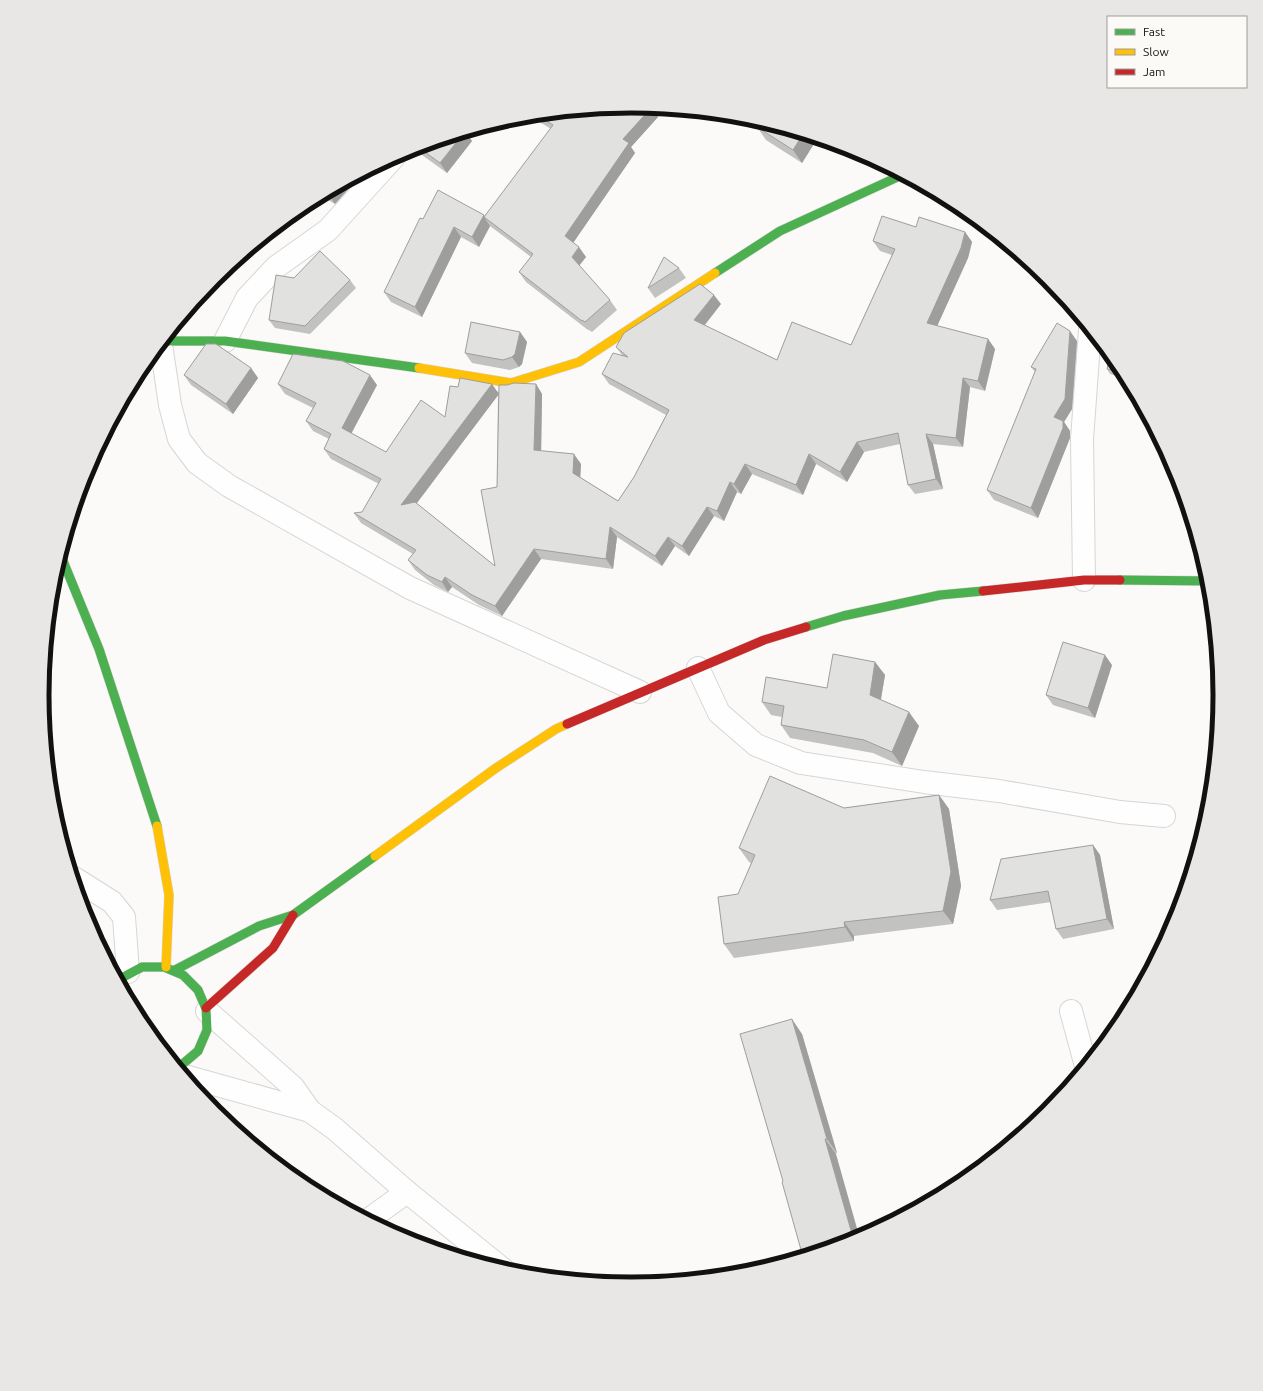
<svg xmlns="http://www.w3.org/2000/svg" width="1263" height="1391" viewBox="0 0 1263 1391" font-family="Ubuntu,sans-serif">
	<rect width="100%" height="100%" fill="#fbfaf8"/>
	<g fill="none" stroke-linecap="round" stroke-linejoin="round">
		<defs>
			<g id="street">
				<path d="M 225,341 L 247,298 L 276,267 L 328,230 L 394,157"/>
				<path d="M 161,344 L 170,405 L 179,439 L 197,463 L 229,486 L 410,588 L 640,692"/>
				<path d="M 1084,580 L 1082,439 L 1090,330"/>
				<path d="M 698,668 L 719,713 L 756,745 L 801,763 L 924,782 L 999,791 L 1120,812 L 1164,816"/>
				<path d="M 74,878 L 112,902 L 124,917 L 128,972"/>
				<path d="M 207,1011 L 293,1087 L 310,1111 L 335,1129 L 407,1192 L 504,1270"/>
				<path d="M 1071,1011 L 1086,1066"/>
				<path d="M 185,1076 L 310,1111"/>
				<path d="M 368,1220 L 407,1192"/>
			</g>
			<g id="fast">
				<path d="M 715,273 L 780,231 L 902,175"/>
				<path d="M 163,341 L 225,341 L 419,368"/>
				<path d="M 61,556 L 99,649 L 157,826"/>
				<path d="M 1120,580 L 1210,581"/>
				<path d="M 806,627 L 843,616 L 940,595 L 983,591"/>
				<path d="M 175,970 L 259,926 L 293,915 L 375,856"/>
				<path d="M 118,980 L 142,967 L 164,967 L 183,975 L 198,990 L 206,1009 L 207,1030 L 198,1051 L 178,1068"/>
			</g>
			<g id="slow">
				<path d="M 419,368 L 511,383 L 579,362 L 715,273"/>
				<path d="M 157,826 L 169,895 L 166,967"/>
				<path d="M 375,856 L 496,768 L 556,729 L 567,724"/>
			</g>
			<g id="jam">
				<path d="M 983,591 L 1084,580 L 1120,580"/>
				<path d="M 567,724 L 764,640 L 806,627"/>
				<path d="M 206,1008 L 273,948 L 293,915"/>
			</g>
		</defs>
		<use href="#street" stroke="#d6d6d4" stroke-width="24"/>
		<use href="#fast" stroke="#d6d6d4" stroke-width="10"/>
		<use href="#slow" stroke="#d6d6d4" stroke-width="10"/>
		<use href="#jam" stroke="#d6d6d4" stroke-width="10"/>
		<use href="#street" stroke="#fefefe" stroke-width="22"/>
		<use href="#fast" stroke="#4caf50" stroke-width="9"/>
		<use href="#slow" stroke="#ffc107" stroke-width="9"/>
		<use href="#jam" stroke="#c62828" stroke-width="9"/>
	</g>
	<g fill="#c2c2c1" fill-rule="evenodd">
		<path d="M 632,106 L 658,117 L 631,147 L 635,153 L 573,243 L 586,257 L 579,266 L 610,300 L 617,310 L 592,332 L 589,330 L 588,330 L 526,282 L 519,272 L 531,257 L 490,226 L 479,247 L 461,237 L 422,317 L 391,302 L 384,292 L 423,219 L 485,216 L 551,129 L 530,116 Z"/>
		<path d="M 760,121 L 817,139 L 802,163 L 766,140 L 757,127 Z"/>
		<path d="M 466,133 L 472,141 L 447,173 L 422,155 L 417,148 Z"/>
		<path d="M 834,144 L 857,151 L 865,164 Z"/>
		<path d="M 361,175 L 335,204 L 321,196 Z"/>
		<path d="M 916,227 L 965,232 L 972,242 L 968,258 L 937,326 L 988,339 L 995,349 L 985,391 L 970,387 L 963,447 L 933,444 L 943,489 L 915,494 L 908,485 L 900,444 L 864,452 L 847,482 L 816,464 L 803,495 L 752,474 L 741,494 L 737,492 L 724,521 L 714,516 L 689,556 L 675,546 L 662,566 L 617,537 L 613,569 L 541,559 L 502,616 L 479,605 L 452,587 L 448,592 L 434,585 L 415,570 L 408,560 L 413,554 L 361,523 L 354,513 L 362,512 L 379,484 L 331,459 L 324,449 L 329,439 L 313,431 L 306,421 L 313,408 L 285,394 L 278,384 L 377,385 L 351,433 L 386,452 L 445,417 L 458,387 L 499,392 L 507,385 L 536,384 L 542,394 L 541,451 L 581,464 L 580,477 L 618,501 L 634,477 L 666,415 L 609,384 L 602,374 L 622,355 L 616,347 L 721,304 L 704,325 L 777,360 L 851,345 L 892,255 L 880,251 L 873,241 ZM 498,395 L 497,487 L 495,566 L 416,503 Z"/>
		<path d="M 679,268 L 686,278 L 655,298 L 648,288 Z"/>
		<path d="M 294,278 L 350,280 L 356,288 L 310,334 L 275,328 L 269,320 Z"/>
		<path d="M 520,332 L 527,342 L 522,364 L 519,367 L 510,370 L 472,363 L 465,353 Z"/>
		<path d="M 1077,341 L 1072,409 L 1064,422 L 1070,431 L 1070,438 L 1038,518 L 994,500 L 987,490 L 1035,372 L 1031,367 Z"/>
		<path d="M 251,368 L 258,378 L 233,414 L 191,385 L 184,375 Z"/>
		<path d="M 1122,368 L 1127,379 L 1110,374 L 1107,369 Z"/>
		<path d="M 875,662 L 885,675 L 881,700 L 919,726 L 902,766 L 873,753 L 790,738 L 781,725 L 782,717 L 771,715 L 762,702 L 827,688 Z"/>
		<path d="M 1112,665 L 1095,718 L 1053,705 L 1046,695 Z"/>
		<path d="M 939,795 L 949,809 L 961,886 L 953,924 L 854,936 L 854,941 L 734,958 L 724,944 L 751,863 L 749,862 L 739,848 L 844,808 Z"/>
		<path d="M 1093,845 L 1100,855 L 1114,929 L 1063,939 L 1056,929 L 1051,902 L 997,910 L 990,900 Z"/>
		<path d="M 802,1034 L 837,1153 L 783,1181 Z"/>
	</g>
	<g fill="#9e9e9d">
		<path d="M 651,108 L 652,108 L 658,117 L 631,147 L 635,153 L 571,246 L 565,236 L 623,139 Z"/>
		<path d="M 466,133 L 472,141 L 447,173 L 440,163 L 463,134 Z"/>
		<path d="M 803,134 L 817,139 L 802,163 L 793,150 Z"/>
		<path d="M 856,151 L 857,151 L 870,158 L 865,164 Z"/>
		<path d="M 361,175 L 335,204 L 328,194 L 330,191 Z"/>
		<path d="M 484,215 L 487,219 L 484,217 L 490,226 L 479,247 L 472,237 Z"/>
		<path d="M 454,227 L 461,237 L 422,317 L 415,307 Z"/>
		<path d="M 965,232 L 972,242 L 968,258 L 934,333 L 927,323 Z"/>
		<path d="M 579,247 L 586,257 L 578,267 L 572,257 Z"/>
		<path d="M 714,295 L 721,304 L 701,330 L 694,320 Z"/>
		<path d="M 1070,331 L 1077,341 L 1072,409 L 1064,422 L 1070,431 L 1070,438 L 1038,518 L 1031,508 L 1054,417 Z"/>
		<path d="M 520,332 L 527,342 L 522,364 L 519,367 L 512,357 Z"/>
		<path d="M 988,339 L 995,349 L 985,391 L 978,381 Z"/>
		<path d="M 251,368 L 258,378 L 233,414 L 226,404 Z"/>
		<path d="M 370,375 L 377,385 L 349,438 L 342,428 Z"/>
		<path d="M 963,378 L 970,387 L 963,447 L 956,438 Z"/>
		<path d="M 492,384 L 499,394 L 408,515 L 401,505 Z"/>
		<path d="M 536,384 L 542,394 L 541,460 L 534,450 Z"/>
		<path d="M 926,434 L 933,444 L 943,489 L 936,479 Z"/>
		<path d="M 857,442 L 864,452 L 847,482 L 840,472 Z"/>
		<path d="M 574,454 L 581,464 L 580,483 L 573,473 Z"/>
		<path d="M 809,454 L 816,464 L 803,495 L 796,485 Z"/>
		<path d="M 745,464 L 752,474 L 741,494 L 734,484 Z"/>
		<path d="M 730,482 L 737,492 L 724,521 L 717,511 Z"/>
		<path d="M 707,507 L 714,516 L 689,556 L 682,546 Z"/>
		<path d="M 610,527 L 617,537 L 613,569 L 606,559 Z"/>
		<path d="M 668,537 L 675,546 L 662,566 L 655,556 Z"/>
		<path d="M 534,549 L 541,559 L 502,616 L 495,606 Z"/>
		<path d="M 445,577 L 452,587 L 448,592 L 442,582 Z"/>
		<path d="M 1105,655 L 1112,665 L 1095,718 L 1088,708 Z"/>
		<path d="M 875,662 L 885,675 L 879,709 L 870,695 Z"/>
		<path d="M 909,712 L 919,726 L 902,766 L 892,752 Z"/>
		<path d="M 939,795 L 949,809 L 961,886 L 953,924 L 943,911 Z"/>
		<path d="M 1093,845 L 1100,855 L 1114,929 L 1107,919 Z"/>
		<path d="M 844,922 L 854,936 L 854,941 L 845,927 Z"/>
		<path d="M 792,1019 L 802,1034 L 837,1153 L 827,1139 Z"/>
		<path d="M 825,1139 L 836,1154 L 860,1239 L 854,1241 Z"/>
	</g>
	<g fill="#e1e1e0" stroke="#9e9e9d">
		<path d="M 632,106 L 651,108 L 623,139 L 629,143 L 565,236 L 579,247 L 572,257 L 610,300 L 585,322 L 582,320 L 582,321 L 519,272 L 533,254 L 484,217 L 553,125 L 537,115 Z"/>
		<path d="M 760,121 L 803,134 L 793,150 L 757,127 Z"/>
		<path d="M 463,134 L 440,163 L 418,147 Z"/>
		<path d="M 438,190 L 484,215 L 472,237 L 454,227 L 415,307 L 384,292 L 420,218 L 423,219 Z"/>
		<path d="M 882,216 L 916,227 L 919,217 L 965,232 L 961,248 L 927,323 L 988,339 L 978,381 L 963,378 L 956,438 L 926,434 L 936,479 L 908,485 L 898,433 L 857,442 L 840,472 L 809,454 L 796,485 L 745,464 L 734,484 L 730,482 L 717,511 L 707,507 L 682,546 L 668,537 L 655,556 L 610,527 L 606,559 L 534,549 L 495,606 L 472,595 L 445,577 L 442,582 L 427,575 L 408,560 L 416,550 L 354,513 L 362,512 L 381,479 L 324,449 L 331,434 L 306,421 L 316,403 L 278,384 L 293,354 L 343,361 L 370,375 L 342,428 L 386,452 L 421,400 L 445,417 L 450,386 L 458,387 L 460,378 L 492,384 L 401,505 L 415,502 L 495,566 L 481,490 L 497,487 L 499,385 L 507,385 L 514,383 L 536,384 L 534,450 L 574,454 L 573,473 L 618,501 L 634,477 L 669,410 L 602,374 L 613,353 L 628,357 L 616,347 L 624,333 L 700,284 L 714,295 L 694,320 L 777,360 L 792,322 L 851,345 L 895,249 L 873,241 Z"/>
		<path d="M 320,251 L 350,280 L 305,326 L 269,320 L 276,275 L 294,278 Z"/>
		<path d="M 664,257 L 679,268 L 648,288 Z"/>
		<path d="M 471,322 L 520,332 L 515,354 L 512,357 L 503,360 L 465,353 Z"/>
		<path d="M 1057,323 L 1070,331 L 1065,399 L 1054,417 L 1063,421 L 1063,428 L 1031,508 L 987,490 L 1036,369 L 1031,367 Z"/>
		<path d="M 206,344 L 216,344 L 251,368 L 226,404 L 184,375 Z"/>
		<path d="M 1110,354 L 1122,368 L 1125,374 L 1107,369 Z"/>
		<path d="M 1063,642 L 1105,655 L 1088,708 L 1046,695 Z"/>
		<path d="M 833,654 L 875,662 L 870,695 L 909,712 L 892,752 L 864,740 L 781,725 L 784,706 L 762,702 L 766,677 L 827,688 Z"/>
		<path d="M 770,776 L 844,808 L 939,795 L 951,872 L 943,911 L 844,922 L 845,927 L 724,944 L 718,897 L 738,894 L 755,855 L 739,848 Z"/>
		<path d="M 1093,845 L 1107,919 L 1056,929 L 1048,891 L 990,900 L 1001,859 Z"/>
		<path d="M 792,1019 L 827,1139 L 825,1139 L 854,1241 L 803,1257 L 782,1182 L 783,1181 L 740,1034 Z"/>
	</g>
	<path d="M0 0H1263V1391H0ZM49 695a582 582 0 1 1 1164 0a582 582 0 1 1-1164 0Z" fill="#e9e7e5" fill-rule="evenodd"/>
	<path fill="none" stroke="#111110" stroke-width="5" d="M49 695a582 582 0 1 1 1164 0a582 582 0 1 1-1164 0Z"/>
	<rect x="1107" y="16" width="140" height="72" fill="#fcfaf7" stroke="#9e9d9b"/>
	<rect x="1115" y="29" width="20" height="6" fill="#4caf50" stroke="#9e9d9b"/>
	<text x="1143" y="36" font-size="12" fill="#111110">Fast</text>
	<rect x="1115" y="49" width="20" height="6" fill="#ffc107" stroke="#9e9d9b"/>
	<text x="1143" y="56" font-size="12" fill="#111110">Slow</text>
	<rect x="1115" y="69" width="20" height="6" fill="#c62828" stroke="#9e9d9b"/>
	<text x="1143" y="76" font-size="12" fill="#111110">Jam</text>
</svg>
